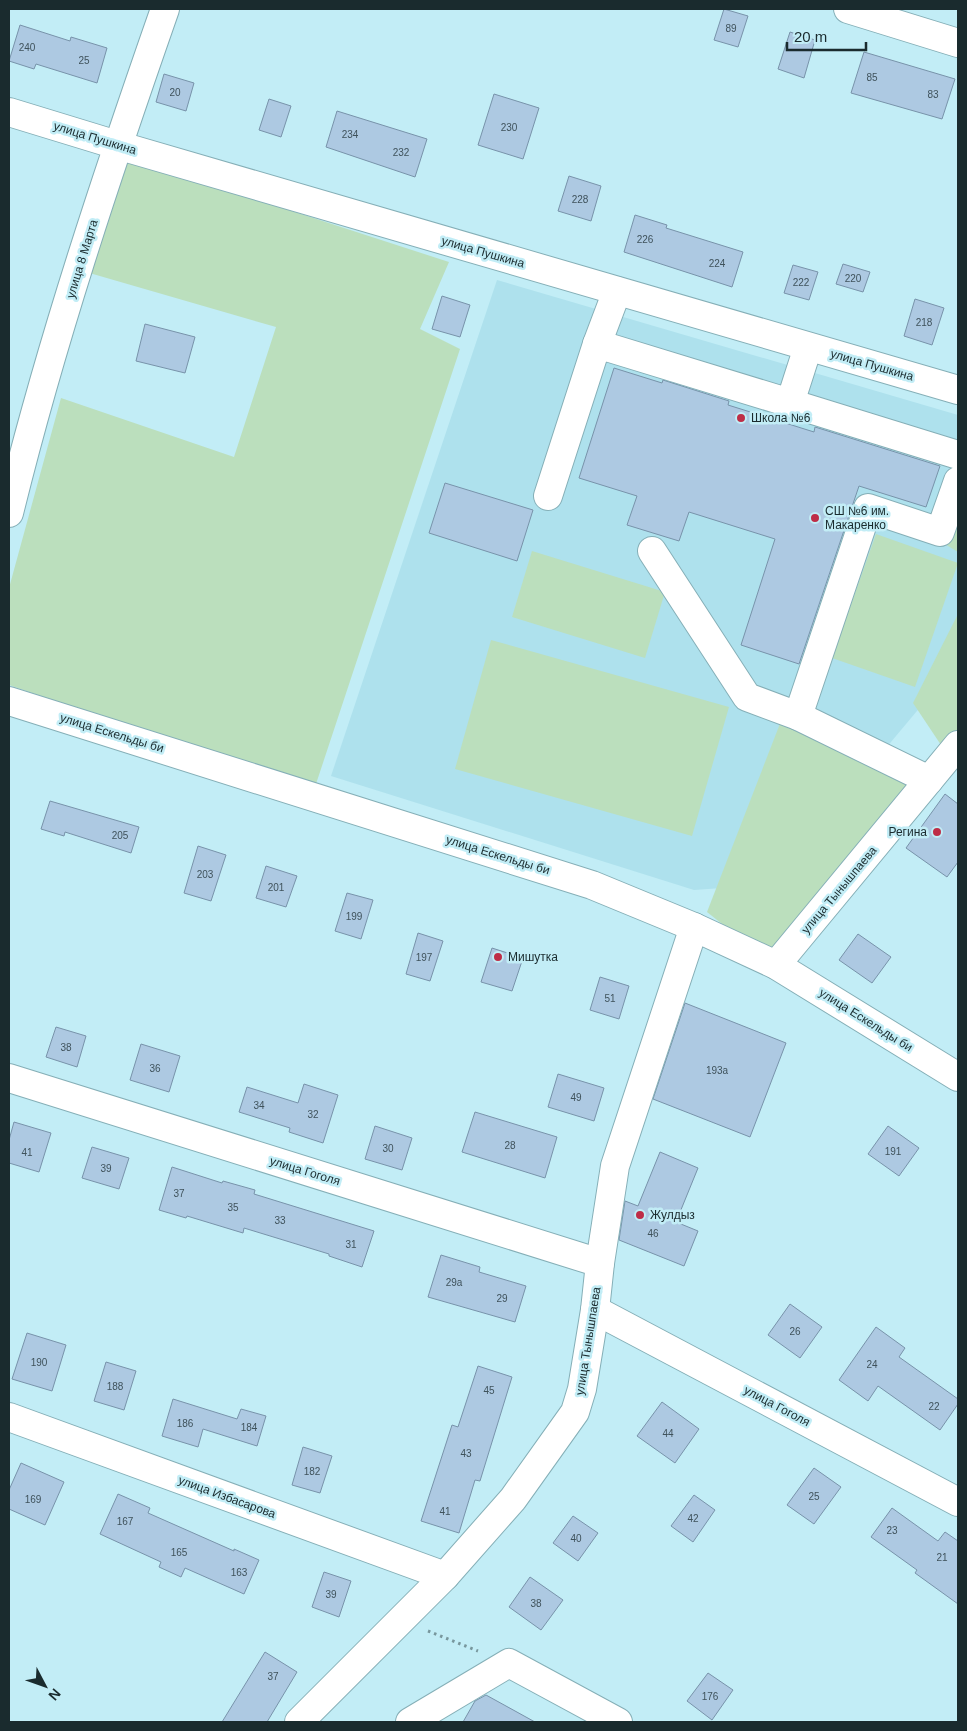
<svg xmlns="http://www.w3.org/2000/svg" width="967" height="1731" viewBox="0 0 967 1731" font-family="Helvetica,sans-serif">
	<rect width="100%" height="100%" fill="#c2edf6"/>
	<path fill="#aee1ed" d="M 497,280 L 958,415 L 958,662 L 798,853 L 722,888 L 694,890 L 331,776 Z"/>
	<g fill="#bbdfbd">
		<path d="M 128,158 L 449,262 L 420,329 L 460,349 L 314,790 L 9,685 L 9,588 L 61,398 L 234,457 L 276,327 L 86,272 Z"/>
		<path d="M 958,499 L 958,552 L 943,543 Z"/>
		<path d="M 876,534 L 958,563 L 915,687 L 832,658 Z"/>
		<path d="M 532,551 L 665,592 L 645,658 L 512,617 Z"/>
		<path d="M 958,614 L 958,729 L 943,748 L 913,703 Z"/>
		<path d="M 491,640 L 729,707 L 692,836 L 455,769 Z"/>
		<path d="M 781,721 L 917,785 L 770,962 L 707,912 Z"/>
	</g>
	<g fill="#adc9e2" stroke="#7893aa">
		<path d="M 724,9 L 748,16 L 738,47 L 714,40 Z"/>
		<path d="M 20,25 L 70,41 L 71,37 L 107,48 L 97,83 L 36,64 L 34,69 L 9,61 Z"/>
		<path d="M 790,32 L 815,40 L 804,78 L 778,69 Z"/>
		<path d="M 864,52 L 955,79 L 942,119 L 851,93 Z"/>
		<path d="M 164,74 L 194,83 L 186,111 L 156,102 Z"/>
		<path d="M 494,94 L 539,108 L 523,159 L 478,145 Z"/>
		<path d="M 269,99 L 291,106 L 281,137 L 259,130 Z"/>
		<path d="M 337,111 L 427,139 L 415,177 L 326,147 Z"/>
		<path d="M 569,176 L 601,186 L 591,221 L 558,211 Z"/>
		<path d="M 635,215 L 667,225 L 666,228 L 743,252 L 732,287 L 624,252 Z"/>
		<path d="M 843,264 L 870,272 L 863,292 L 836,284 Z"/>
		<path d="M 793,265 L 818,272 L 809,300 L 784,293 Z"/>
		<path d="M 442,296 L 470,305 L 460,337 L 432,329 Z"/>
		<path d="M 915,299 L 944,308 L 932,345 L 904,336 Z"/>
		<path d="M 145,324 L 195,337 L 185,373 L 136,361 Z"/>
		<path d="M 614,368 L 662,383 L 663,380 L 729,401 L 728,405 L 814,432 L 815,427 L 940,466 L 926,507 L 859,486 L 799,664 L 741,645 L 775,539 L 689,512 L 679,541 L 627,525 L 637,496 L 579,478 Z"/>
		<path d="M 445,483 L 533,510 L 517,561 L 429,533 Z"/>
		<path d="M 945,794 L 958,804 L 958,862 L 947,877 L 906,848 Z"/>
		<path d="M 50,801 L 139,827 L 131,853 L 65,832 L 64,836 L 41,829 Z"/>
		<path d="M 198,846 L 226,855 L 211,901 L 184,893 Z"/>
		<path d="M 266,866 L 297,876 L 286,907 L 256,898 Z"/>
		<path d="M 347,893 L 373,900 L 361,939 L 335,931 Z"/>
		<path d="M 418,933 L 443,941 L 430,981 L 406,974 Z"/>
		<path d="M 858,934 L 891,957 L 872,983 L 839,960 Z"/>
		<path d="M 492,948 L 523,958 L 512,991 L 481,982 Z"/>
		<path d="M 600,977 L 629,986 L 619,1019 L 590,1010 Z"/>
		<path d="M 685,1003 L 786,1043 L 750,1137 L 653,1099 Z"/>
		<path d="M 56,1027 L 86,1036 L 77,1067 L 46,1057 Z"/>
		<path d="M 141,1044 L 180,1056 L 169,1092 L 130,1080 Z"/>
		<path d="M 558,1074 L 604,1088 L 594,1121 L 548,1107 Z"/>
		<path d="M 304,1084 L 338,1095 L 323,1143 L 289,1132 L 290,1128 L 239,1112 L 247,1087 L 298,1103 Z"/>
		<path d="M 475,1112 L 557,1137 L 545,1178 L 462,1152 Z"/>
		<path d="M 14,1122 L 51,1133 L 39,1172 L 9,1163 L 9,1140 Z"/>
		<path d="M 375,1126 L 412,1138 L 402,1170 L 365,1159 Z"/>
		<path d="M 888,1126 L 919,1148 L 899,1176 L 868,1154 Z"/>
		<path d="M 92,1147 L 129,1158 L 119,1189 L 82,1178 Z"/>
		<path d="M 660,1152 L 698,1168 L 676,1222 L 698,1231 L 684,1266 L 619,1240 L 625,1201 L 638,1206 Z"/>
		<path d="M 172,1167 L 222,1183 L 223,1181 L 255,1190 L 254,1194 L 374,1231 L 362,1267 L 329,1256 L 329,1254 L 244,1228 L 243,1233 L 187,1216 L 186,1218 L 159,1210 Z"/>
		<path d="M 441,1255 L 480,1267 L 479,1272 L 526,1286 L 515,1322 L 428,1297 Z"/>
		<path d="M 790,1304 L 822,1327 L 800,1358 L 768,1335 Z"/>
		<path d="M 876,1327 L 905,1348 L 899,1357 L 958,1399 L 958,1404 L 940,1430 L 878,1386 L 868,1401 L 839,1380 Z"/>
		<path d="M 27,1333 L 66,1345 L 52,1391 L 12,1379 Z"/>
		<path d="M 106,1362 L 136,1371 L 124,1410 L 94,1401 Z"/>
		<path d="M 478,1366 L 512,1377 L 480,1481 L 475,1480 L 459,1533 L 421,1521 L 452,1425 L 458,1427 Z"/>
		<path d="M 173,1399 L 237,1419 L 241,1409 L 266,1416 L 257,1446 L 203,1429 L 198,1447 L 162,1436 Z"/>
		<path d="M 662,1402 L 699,1429 L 675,1463 L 637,1436 Z"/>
		<path d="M 303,1447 L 332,1456 L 320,1493 L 292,1485 Z"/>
		<path d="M 21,1463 L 64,1482 L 45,1525 L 9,1509 L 9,1490 Z"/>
		<path d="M 814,1468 L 841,1487 L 814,1524 L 787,1505 Z"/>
		<path d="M 118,1494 L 150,1508 L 148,1513 L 234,1551 L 234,1549 L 259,1560 L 244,1594 L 185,1568 L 181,1577 L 159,1567 L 161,1562 L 100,1534 Z"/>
		<path d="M 694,1495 L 715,1510 L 693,1542 L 671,1526 Z"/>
		<path d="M 892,1508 L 938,1541 L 945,1532 L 958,1541 L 958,1604 L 915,1573 L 917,1570 L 871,1537 Z"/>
		<path d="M 573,1516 L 598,1533 L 578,1561 L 553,1543 Z"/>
		<path d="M 324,1572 L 351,1581 L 339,1617 L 312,1607 Z"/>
		<path d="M 530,1577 L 563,1600 L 541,1630 L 509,1607 Z"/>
		<path d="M 265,1652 L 297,1672 L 267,1722 L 222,1722 Z"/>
		<path d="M 708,1673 L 733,1690 L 712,1720 L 687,1701 Z"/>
		<path d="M 486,1695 L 535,1722 L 463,1722 L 475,1701 Z"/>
	</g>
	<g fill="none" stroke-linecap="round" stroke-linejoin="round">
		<defs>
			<g id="minor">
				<path d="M 848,9 L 958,43"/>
				<path d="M 9,112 L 117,145 L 958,390"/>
				<path d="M 597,344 L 617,291"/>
				<path d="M 790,403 L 958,455"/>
				<path d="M 548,496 L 597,344 L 790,403 L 808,347"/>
				<path d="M 9,513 C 51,342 107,175 165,9"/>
				<path d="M 652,551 L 747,697 L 798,716 L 868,508 L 940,532 L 958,481"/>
				<path d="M 9,701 L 592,885 L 694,927 L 776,965 L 958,1077"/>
				<path d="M 798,716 L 929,780"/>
				<path d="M 776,965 L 958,745"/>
				<path d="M 9,1078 L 600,1263"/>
				<path d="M 595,1310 L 958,1502"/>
				<path d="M 9,1417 L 445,1576"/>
				<path d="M 299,1722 L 445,1576 L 513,1499 L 575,1412 L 582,1389 L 595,1310 L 600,1263 L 615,1166 L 694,927"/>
				<path d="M 410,1722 L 509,1663 L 618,1722"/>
			</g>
		</defs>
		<use href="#minor" stroke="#85afb7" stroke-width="30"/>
		<path stroke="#78979d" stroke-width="3" stroke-dasharray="2.5 4" stroke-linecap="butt" d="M 428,1631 L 478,1651"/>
		<use href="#minor" stroke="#fff" stroke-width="28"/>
	</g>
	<g fill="#be2d47" stroke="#c2edf6" stroke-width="2">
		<circle cx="741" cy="418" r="5"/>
		<circle cx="815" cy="518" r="5"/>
		<circle cx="937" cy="832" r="5"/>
		<circle cx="498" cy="957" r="5"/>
		<circle cx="640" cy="1215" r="5"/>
	</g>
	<g text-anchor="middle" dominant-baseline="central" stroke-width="5" stroke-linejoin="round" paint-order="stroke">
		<g font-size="10" fill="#3f525b">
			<text x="731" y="28">89</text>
			<text x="27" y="47">240</text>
			<text x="84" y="60">25</text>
			<text x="872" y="77">85</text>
			<text x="175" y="92">20</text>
			<text x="933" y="94">83</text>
			<text x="509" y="127">230</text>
			<text x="350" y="134">234</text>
			<text x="401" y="152">232</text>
			<text x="580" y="199">228</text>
			<text x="645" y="239">226</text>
			<text x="717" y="263">224</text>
			<text x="853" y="278">220</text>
			<text x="801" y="282">222</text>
			<text x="924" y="322">218</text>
			<text x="120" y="835">205</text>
			<text x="205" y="874">203</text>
			<text x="276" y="887">201</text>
			<text x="354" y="916">199</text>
			<text x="424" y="957">197</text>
			<text x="610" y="998">51</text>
			<text x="66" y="1047">38</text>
			<text x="155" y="1068">36</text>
			<text x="717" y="1070">193а</text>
			<text x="576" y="1097">49</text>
			<text x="259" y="1105">34</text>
			<text x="313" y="1114">32</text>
			<text x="510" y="1145">28</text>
			<text x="388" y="1148">30</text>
			<text x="893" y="1151">191</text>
			<text x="27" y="1152">41</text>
			<text x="106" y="1168">39</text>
			<text x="179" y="1193">37</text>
			<text x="233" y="1207">35</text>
			<text x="280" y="1220">33</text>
			<text x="653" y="1233">46</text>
			<text x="351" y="1244">31</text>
			<text x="454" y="1282">29а</text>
			<text x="502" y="1298">29</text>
			<text x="795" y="1331">26</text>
			<text x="39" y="1362">190</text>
			<text x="872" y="1364">24</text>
			<text x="115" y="1386">188</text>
			<text x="489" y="1390">45</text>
			<text x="934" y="1406">22</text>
			<text x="185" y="1423">186</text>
			<text x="249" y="1427">184</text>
			<text x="668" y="1433">44</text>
			<text x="466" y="1453">43</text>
			<text x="312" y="1471">182</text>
			<text x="814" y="1496">25</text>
			<text x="33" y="1499">169</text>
			<text x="445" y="1511">41</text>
			<text x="693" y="1518">42</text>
			<text x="125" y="1521">167</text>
			<text x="892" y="1530">23</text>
			<text x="576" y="1538">40</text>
			<text x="179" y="1552">165</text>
			<text x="942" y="1557">21</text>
			<text x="239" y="1572">163</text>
			<text x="331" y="1594">39</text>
			<text x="536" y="1603">38</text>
			<text x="273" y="1676">37</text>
			<text x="710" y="1696">176</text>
		</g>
		<g font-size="12" fill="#1a2b2e" stroke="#c2edf6">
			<text transform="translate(95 138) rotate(17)">улица Пушкина</text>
			<text transform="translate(483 252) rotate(16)">улица Пушкина</text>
			<text transform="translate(82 259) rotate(-73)">улица 8 Марта</text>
			<text transform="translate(872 365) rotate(16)">улица Пушкина</text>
			<text transform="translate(112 733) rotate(17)">улица Ескельды би</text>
			<text transform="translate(498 855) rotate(17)">улица Ескельды би</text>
			<text transform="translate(839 890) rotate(-50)">улица Тынышпаева</text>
			<text transform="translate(866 1020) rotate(32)">улица Ескельды би</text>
			<text transform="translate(305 1171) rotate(17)">улица Гоголя</text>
			<text transform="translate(588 1341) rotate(-81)">улица Тынышпаева</text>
			<text transform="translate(777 1406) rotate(28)">улица Гоголя</text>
			<text transform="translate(227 1497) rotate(20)">улица Избасарова</text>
		</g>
		<g font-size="12" fill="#1a2b2e" stroke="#c2edf6" text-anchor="start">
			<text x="751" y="418">Школа №6</text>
			<text x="825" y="511">СШ №6 им.<tspan x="825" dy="14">Макаренко</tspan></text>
			<text x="927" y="832" text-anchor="end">Регина</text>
			<text x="508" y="957">Мишутка</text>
			<text x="650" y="1215">Жулдыз</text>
		</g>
	</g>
	<rect width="967" height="1731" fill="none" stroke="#1a2b2e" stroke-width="20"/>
	<g transform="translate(45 1686) rotate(131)" stroke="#c2edf6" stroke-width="4" paint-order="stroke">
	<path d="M0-4L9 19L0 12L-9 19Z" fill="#1a2b2e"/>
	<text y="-8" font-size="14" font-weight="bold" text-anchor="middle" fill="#1a2b2e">N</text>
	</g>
	<path d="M787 42v8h79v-8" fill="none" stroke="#1a2b2e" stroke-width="2.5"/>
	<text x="794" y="42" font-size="15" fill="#1a2b2e" stroke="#c2edf6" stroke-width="4" paint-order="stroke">20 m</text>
</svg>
